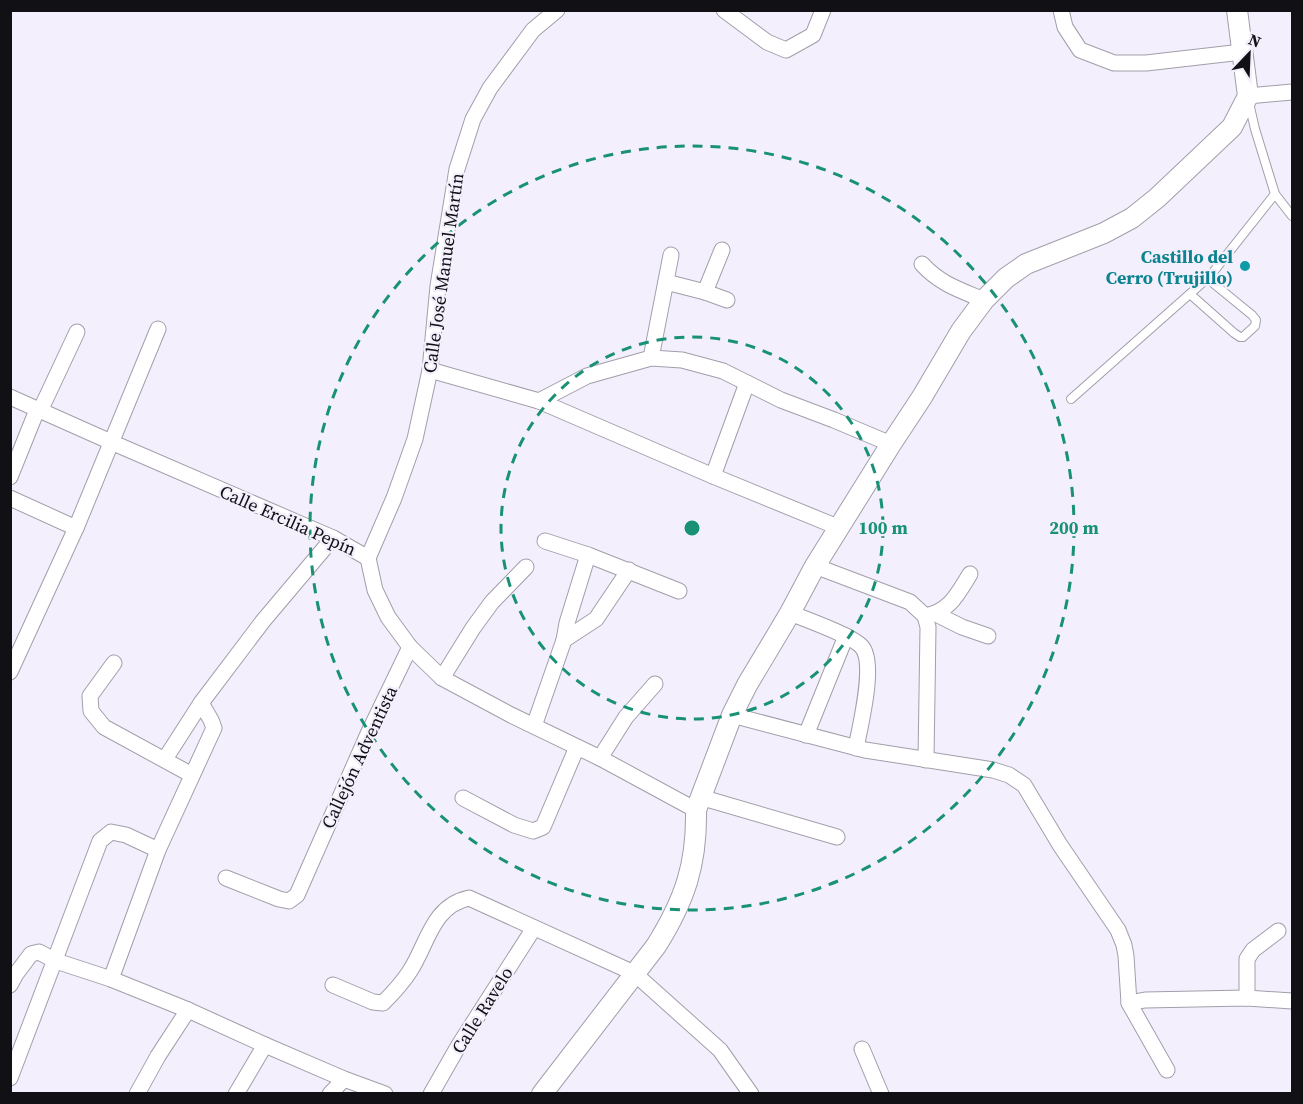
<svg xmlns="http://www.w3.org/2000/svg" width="1303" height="1104" viewBox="0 0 1303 1104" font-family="'Source Serif 4',serif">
	<rect width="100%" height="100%" fill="#f3effc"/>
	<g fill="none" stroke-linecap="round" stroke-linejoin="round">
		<defs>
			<g id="service">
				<path d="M 1275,194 L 1292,216"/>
				<path d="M 1190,294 L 1234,333 L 1240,337 L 1243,337 L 1255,326 L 1256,320 L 1252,315 L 1208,279"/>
				<path d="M 1071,399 L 1210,276 L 1275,194 L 1255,129 L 1249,103"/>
			</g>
			<g id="minor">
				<path d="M 724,10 L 767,42 L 786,50 L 813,35 L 823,10"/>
				<path d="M 1061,10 L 1065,27 L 1080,50 L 1114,63 L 1146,63 L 1242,52"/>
				<path d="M 1248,96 L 1292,92"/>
				<path d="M 922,264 C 940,284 960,290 984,300"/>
				<path d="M 666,282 L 705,292 L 727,300"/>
				<path d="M 705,292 L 722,250"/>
				<path d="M 651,358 L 671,255"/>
				<path d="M 430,370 L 539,401 L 713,476 L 840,528"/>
				<path d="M 10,397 L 111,442 L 333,538 L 368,558 L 375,590 L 388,617 L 410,647 L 442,678 L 511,715 L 600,758 L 696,810"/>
				<path d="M 539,401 L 587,376 L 651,358 L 682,360 L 723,371 L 781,400 L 834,420 L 891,444"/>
				<path d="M 40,411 L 77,332"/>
				<path d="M 713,476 L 747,383"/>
				<path d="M 10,477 L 37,410"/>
				<path d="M 10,498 L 76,528"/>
				<path d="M 545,541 L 588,555 L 679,591"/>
				<path d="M 368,558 L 394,498 L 415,439 L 430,370 L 438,286 L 457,169 L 473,119 L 490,88 L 533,30 L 557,10"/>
				<path d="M 815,566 L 910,602 L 925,616 L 928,627 L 926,760"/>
				<path d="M 790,613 C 805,619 853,636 862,647 C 876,664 860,726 856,748"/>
				<path d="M 936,614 L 962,627 L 988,636"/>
				<path d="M 925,616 C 950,611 957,595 970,574"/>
				<path d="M 564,640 L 567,623 L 588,555"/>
				<path d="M 114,663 L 90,696 L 91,711 L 104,727 L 192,775"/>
				<path d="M 10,672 L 76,528 L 158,329"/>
				<path d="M 442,678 L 473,628 L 492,602 L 526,567"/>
				<path d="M 732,715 L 865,750 L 993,770 L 1009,775 L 1024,785 L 1060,845 L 1118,930 L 1124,945 L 1126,956 L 1129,1003 L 1167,1070"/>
				<path d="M 534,726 L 564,640 L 596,619 L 629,570"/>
				<path d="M 806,735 L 846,636"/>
				<path d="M 600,758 L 626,717 L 655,684"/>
				<path d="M 165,759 L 201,703 L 263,621 L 333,538"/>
				<path d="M 700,797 L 837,837"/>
				<path d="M 463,798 L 514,825 L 533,831 L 543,827 L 577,747"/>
				<path d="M 226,878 L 279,899 L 289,901 L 297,895 L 368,734 L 410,647"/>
				<path d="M 111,979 L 158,850 L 214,728 L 211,720 L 201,703"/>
				<path d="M 10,985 L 16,974 L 31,954 L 39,952 L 56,961 L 111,979 L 188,1010 L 265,1045 L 344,1079 L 385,1094"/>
				<path d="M 333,985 L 373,1002 L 383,1003 C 393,993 403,982 410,971 C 428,943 432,906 469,898 L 634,973 L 720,1050 L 751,1094"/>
				<path d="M 1247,998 L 1247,959 L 1253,950 L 1278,931"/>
				<path d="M 1129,1003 L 1145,1000 L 1247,998 L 1292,1001"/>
				<path d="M 862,1049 L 881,1094"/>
				<path d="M 10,1078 L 100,841 L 111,832 L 126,835 L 158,850"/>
				<path d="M 137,1094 L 158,1056 L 188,1010"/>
				<path d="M 236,1094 L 265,1045"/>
				<path d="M 330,1094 L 344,1079"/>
				<path d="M 431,1094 L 459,1045 L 534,928"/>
			</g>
			<path id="tertiary" d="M 542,1094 L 656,946 C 685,900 697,864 696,810 L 732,715 L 747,685 L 790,613 L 815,566 L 891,444 L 922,397 L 961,331 L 984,300 L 1006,278 L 1026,264 L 1104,233 L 1132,218 L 1157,198 L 1232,127 L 1248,96 L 1237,10"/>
		</defs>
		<use href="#service" stroke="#a29eaa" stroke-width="10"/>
		<use href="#minor" stroke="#a29eaa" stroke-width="17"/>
		<use href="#tertiary" stroke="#a29eaa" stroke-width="22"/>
		<use href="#service" stroke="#fff" stroke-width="8"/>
		<use href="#minor" stroke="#fff" stroke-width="15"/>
		<use href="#tertiary" stroke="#fff" stroke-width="20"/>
	</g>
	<g fill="none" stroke="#199175" stroke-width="3" stroke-dasharray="10 8">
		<circle cx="692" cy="528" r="191"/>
		<circle cx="692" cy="528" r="382"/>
	</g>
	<circle fill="#0f9aa8" stroke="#f3effc" stroke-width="2" cx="1245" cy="266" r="6"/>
	<g text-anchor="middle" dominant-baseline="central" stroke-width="4.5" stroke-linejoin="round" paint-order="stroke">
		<g font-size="18" font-weight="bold" fill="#0d838f" stroke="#f3effc" text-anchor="end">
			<text x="1233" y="256">Castillo del<tspan x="1233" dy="21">Cerro (Trujillo)</tspan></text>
		</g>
		<g font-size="18" fill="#111014" stroke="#f3effc">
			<text transform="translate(443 273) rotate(-82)">Calle José Manuel Martín</text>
			<text transform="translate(288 520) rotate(24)">Calle Ercilia Pepín</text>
			<text transform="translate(359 757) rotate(-65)">Callejón Adventista</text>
			<text transform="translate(482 1010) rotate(-58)">Calle Ravelo</text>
		</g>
	</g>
	<circle cx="692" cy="528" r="9" fill="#199175" stroke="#f3effc" stroke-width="3"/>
	<g font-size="18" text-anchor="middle" font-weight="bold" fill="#199175" stroke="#f3effc" stroke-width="4.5" stroke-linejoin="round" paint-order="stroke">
		<text x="883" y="534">100 m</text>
		<text x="1074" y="534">200 m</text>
	</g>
	<rect width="1303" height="1104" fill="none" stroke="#111014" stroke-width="24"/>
	<g transform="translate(1249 54) rotate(23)" stroke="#f3effc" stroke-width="4.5" paint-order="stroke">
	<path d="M0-4.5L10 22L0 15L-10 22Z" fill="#111014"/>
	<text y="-9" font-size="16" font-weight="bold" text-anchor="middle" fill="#111014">N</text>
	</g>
</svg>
